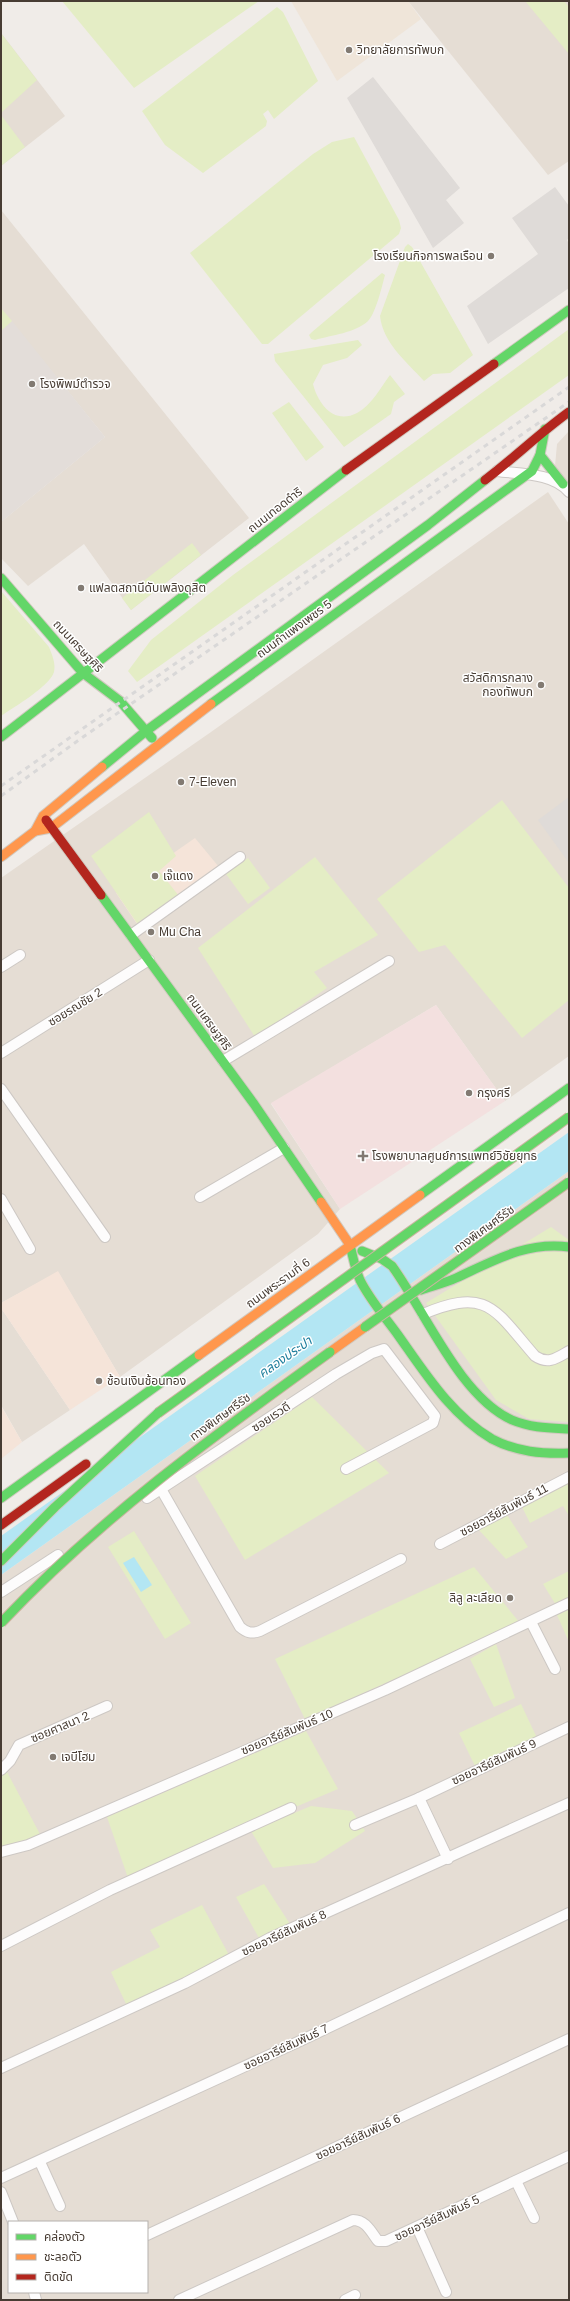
<svg xmlns="http://www.w3.org/2000/svg" width="570" height="2301" viewBox="0 0 570 2301" font-family="Arial,'Noto Sans Thai',sans-serif">
	<rect width="100%" height="100%" fill="#f0ece8"/>
	<g fill="#e5ddd4" fill-rule="evenodd">
		<path d="M 408,1 L 569,1 L 569,161 L 548,175 Z"/>
		<path d="M 1,33 L 65,116 L 1,166 Z"/>
		<path d="M 1,210 L 249,518 L 131,610 L 84,544 L 28,586 L 1,558 L 1,522 L 105,437 L 12,322 L 1,331 Z"/>
		<path d="M 569,431 L 569,486 L 555,466 L 557,444 Z"/>
		<path d="M 548,492 L 569,524 L 569,1056 L 505,1101 L 436,1005 L 271,1104 L 340,1209 L 318,1234 L 120,1377 L 58,1272 L 1,1303 L 1,878 L 211,732 Z"/>
		<path d="M 569,1171 L 569,2300 L 1,2300 L 1,1575 ZM 9,2222 L 147,2222 L 147,2292 L 9,2292 Z"/>
		<path d="M 1,1308 L 70,1410 L 22,1442 L 1,1405 Z"/>
	</g>
	<g fill="#f5e4d9">
		<path d="M 195,838 L 219,867 L 139,927 L 116,893 Z"/>
		<path d="M 58,1271 L 120,1377 L 70,1410 L 1,1308 L 1,1303 Z"/>
		<path d="M 1,1406 L 22,1442 L 1,1459 Z"/>
	</g>
	<path fill="#e3ddd9" d="M 12,321 L 105,437 L 1,522 L 1,331 Z"/>
	<path fill="#efe5d9" d="M 291,1 L 408,1 L 421,19 L 337,81 Z"/>
	<path fill="#f3e0df" d="M 436,1005 L 505,1101 L 340,1209 L 271,1103 Z"/>
	<g fill="#e4edc5">
		<path d="M 62,1 L 259,1 L 134,88 Z"/>
		<path d="M 525,1 L 564,1 L 569,7 L 569,54 Z"/>
		<path d="M 277,7 L 283,12 L 318,81 L 274,119 L 268,110 L 263,114 L 267,121 L 266,126 L 203,173 L 165,145 L 142,111 Z"/>
		<path d="M 1,33 L 37,80 L 1,113 Z"/>
		<path d="M 1,115 L 25,147 L 1,166 Z"/>
		<path d="M 354,137 L 399,220 L 401,228 L 399,234 L 268,344 L 262,344 L 190,253 L 313,154 L 332,142 Z"/>
		<path d="M 408,244 L 412,247 L 473,355 L 450,373 L 433,374 L 424,381 C 406,361 383,343 380,316 L 405,247 Z"/>
		<path d="M 382,273 L 385,275 C 382,286 376,313 368,321 C 355,333 332,335 315,340 L 311,339 L 309,335 L 312,332 Z"/>
		<path d="M 1,308 L 12,321 L 1,331 Z"/>
		<path d="M 569,329 L 569,375 L 137,682 L 128,671 L 151,640 L 233,575 Z"/>
		<path d="M 358,340 L 362,345 L 347,358 L 323,365 L 313,384 C 318,404 334,425 357,413 C 371,406 381,387 390,375 L 405,394 L 394,402 L 391,414 L 344,447 L 275,361 L 274,354 Z"/>
		<path d="M 289,402 L 324,447 L 306,461 L 272,413 Z"/>
		<path d="M 192,543 L 201,555 L 131,610 L 122,598 Z"/>
		<path d="M 1,591 L 49,647 C 52,655 56,663 54,672 C 50,686 14,707 1,716 Z"/>
		<path d="M 502,800 L 569,888 L 569,1000 L 522,1038 L 445,945 L 419,952 L 377,899 Z"/>
		<path d="M 149,812 L 176,856 L 159,871 L 179,896 L 139,926 L 91,856 Z"/>
		<path d="M 315,857 L 378,935 L 314,972 L 327,988 L 255,1037 L 198,948 Z"/>
		<path d="M 248,858 L 270,888 L 248,904 L 226,874 Z"/>
		<path d="M 551,1227 L 569,1240 L 569,1422 L 529,1419 L 496,1400 L 426,1303 Z"/>
		<path d="M 312,1397 L 389,1473 L 245,1560 L 195,1476 Z"/>
		<path d="M 569,1481 L 569,1516 L 563,1506 L 530,1523 L 520,1503 Z"/>
		<path d="M 507,1515 L 528,1547 L 506,1559 L 477,1528 Z"/>
		<path d="M 134,1531 L 191,1623 L 165,1639 L 108,1547 Z"/>
		<path d="M 474,1567 L 520,1623 L 305,1719 L 275,1659 Z"/>
		<path d="M 569,1571 L 569,1598 L 556,1605 L 543,1584 Z"/>
		<path d="M 569,1609 L 569,1642 L 557,1615 Z"/>
		<path d="M 496,1644 L 515,1698 L 494,1707 L 470,1659 Z"/>
		<path d="M 521,1704 L 537,1738 L 475,1766 L 459,1733 Z"/>
		<path d="M 306,1731 L 338,1789 L 128,1878 L 107,1817 Z"/>
		<path d="M 7,1772 L 41,1836 L 1,1850 L 1,1775 Z"/>
		<path d="M 311,1806 L 352,1811 L 365,1831 L 315,1863 L 273,1868 L 251,1831 Z"/>
		<path d="M 264,1884 L 290,1924 L 259,1938 L 236,1897 Z"/>
		<path d="M 202,1905 L 229,1955 L 127,2006 L 111,1972 L 160,1947 L 150,1930 Z"/>
	</g>
	<g fill="#dfdbd8">
		<path d="M 373,77 L 460,188 L 446,200 L 464,223 L 433,248 L 347,98 Z"/>
		<path d="M 555,187 L 569,206 L 569,238 L 567,240 L 569,244 L 569,288 L 488,344 L 467,306 L 538,254 L 512,218 Z"/>
		<path d="M 569,797 L 569,863 L 538,820 Z"/>
	</g>
	<g fill="#b3e6f3">
		<path d="M 569,1132 L 569,1171 L 1,1575 L 1,1536 Z"/>
		<path d="M 134,1557 L 152,1585 L 141,1592 L 123,1563 Z"/>
	</g>
	<g fill="none" stroke-linecap="round" stroke-linejoin="round">
		<defs>
			<g id="street">
				<path d="M 497,471 C 520,474 554,473 569,492"/>
				<path d="M 131,935 L 240,857"/>
				<path d="M 1,967 L 20,955"/>
				<path d="M 1,1053 L 149,960"/>
				<path d="M 223,1061 L 389,961"/>
				<path d="M 1,1089 L 105,1237"/>
				<path d="M 200,1197 L 284,1148"/>
				<path d="M 1,1199 L 30,1249"/>
				<path d="M 423,1314 C 488,1287 494,1309 535,1356 C 548,1365 557,1358 569,1351"/>
				<path d="M 161,1489 L 240,1627 C 247,1633 252,1634 260,1631 L 401,1559"/>
				<path d="M 147,1498 L 336,1374 L 372,1353 L 384,1349 L 435,1416 L 433,1423 L 346,1469"/>
				<path d="M 440,1544 L 569,1477"/>
				<path d="M 1,1592 L 58,1555"/>
				<path d="M 531,1622 L 555,1669"/>
				<path d="M 1,1770 L 10,1761 L 19,1745 L 107,1706"/>
				<path d="M 419,1798 L 448,1859"/>
				<path d="M 355,1825 L 419,1798 L 569,1727"/>
				<path d="M 1,1852 L 28,1845 L 385,1690 L 569,1603"/>
				<path d="M 1,1946 L 110,1890 L 291,1808"/>
				<path d="M 1,2068 L 185,1983 L 270,1938 L 569,1803"/>
				<path d="M 40,2162 L 60,2206"/>
				<path d="M 1,2178 L 300,2041 L 569,1913"/>
				<path d="M 516,2181 L 534,2218"/>
				<path d="M 1,2192 L 13,2222"/>
				<path d="M 417,2227 L 446,2292"/>
				<path d="M 147,2235 L 569,2039"/>
				<path d="M 34,2292 L 36,2300"/>
				<path d="M 179,2300 L 353,2220 C 366,2220 371,2232 378,2241 L 386,2241 L 569,2156"/>
				<path d="M 345,2300 L 355,2295"/>
			</g>
			<g id="fast">
				<path d="M 494,364 L 569,310"/>
				<path d="M 540,455 L 563,484"/>
				<path d="M 1,578 L 83,673 L 120,701 L 152,738"/>
				<path d="M 211,704 L 532,471 L 540,455 L 545,429"/>
				<path d="M 1,737 L 346,470"/>
				<path d="M 102,767 L 146,731 L 428,525 L 485,480"/>
				<path d="M 101,895 L 254,1104 L 321,1202"/>
				<path d="M 420,1195 L 569,1088"/>
				<path d="M 350,1245 C 353,1257 355,1269 360,1280 C 370,1300 385,1317 398,1335 C 425,1373 451,1415 492,1439 C 517,1452 542,1454 569,1453"/>
				<path d="M 362,1251 L 382,1259 L 392,1266 C 425,1311 460,1397 512,1420 C 531,1428 549,1428 569,1429"/>
				<path d="M 421,1290 C 433,1286 445,1283 456,1278 C 493,1261 527,1241 569,1247"/>
				<path d="M 1,1498 L 199,1355"/>
				<path d="M 1,1561 L 55,1507 L 158,1413"/>
			</g>
			<g id="slow">
				<path d="M 35,831 L 51,828 L 211,704"/>
				<path d="M 1,857 L 35,831 L 43,816 L 102,767"/>
				<path d="M 321,1202 L 350,1245"/>
				<path d="M 330,1352 L 365,1327"/>
				<path d="M 199,1355 L 420,1195"/>
			</g>
			<g id="jam">
				<path d="M 346,470 L 494,364"/>
				<path d="M 485,480 C 514,458 540,433 569,412"/>
				<path d="M 46,820 L 101,895"/>
				<path d="M 1,1525 L 86,1464"/>
			</g>
		</defs>
		<use href="#street" stroke="#cdc8c4" stroke-width="12"/>
		<use href="#fast" stroke="#d1c9bf" stroke-width="11"/>
		<use href="#slow" stroke="#d1c9bf" stroke-width="11"/>
		<use href="#jam" stroke="#d1c9bf" stroke-width="11"/>
		<use href="#street" stroke="#fdfcfc" stroke-width="10"/>
		<use href="#fast" stroke="#63d668" stroke-width="9"/>
		<use href="#slow" stroke="#ff974d" stroke-width="9"/>
		<use href="#jam" stroke="#b3261e" stroke-width="9"/>
		<g stroke="#d9d8d8" stroke-width="3" stroke-dasharray="5 5" stroke-linecap="butt">
			<path d="M 1,786 L 569,387"/>
			<path d="M 1,796 L 83,737 L 569,402"/>
		</g>
		<defs>
			<g id="fast-bridge">
				<path d="M 365,1327 L 569,1182"/>
				<path d="M 158,1413 L 569,1117"/>
				<path d="M 1,1623 C 101,1517 212,1437 330,1352"/>
			</g>
		</defs>
		<use href="#fast-bridge" stroke="#cbb4a0" stroke-width="11" stroke-linecap="butt"/>
		<use href="#fast-bridge" stroke="#63d668" stroke-width="9"/>
	</g>
	<g fill="#827a72" stroke="#fff" stroke-width="1.5">
		<circle cx="349" cy="50" r="4"/>
		<circle cx="491" cy="256" r="4"/>
		<circle cx="32" cy="384" r="4"/>
		<circle cx="81" cy="588" r="4"/>
		<circle cx="541" cy="685" r="4"/>
		<circle cx="181" cy="782" r="4"/>
		<circle cx="155" cy="876" r="4"/>
		<circle cx="151" cy="932" r="4"/>
		<circle cx="469" cy="1093" r="4"/>
		<path d="M361 1150h4v4h4v4h-4v4h-4v-4h-4v-4h4z"/>
		<circle cx="99" cy="1381" r="4"/>
		<circle cx="510" cy="1598" r="4"/>
		<circle cx="53" cy="1757" r="4"/>
	</g>
	<g text-anchor="middle" dominant-baseline="central" stroke-width="3" stroke-linejoin="round" paint-order="stroke">
		<g font-size="12" fill="#473c33" stroke="#fff" text-anchor="start">
			<text x="357" y="50">วิทยาลัยการทัพบก</text>
			<text x="483" y="256" text-anchor="end">โรงเรียนกิจการพลเรือน</text>
			<text x="40" y="384">โรงพิพม์ตำรวจ</text>
			<text x="89" y="588">แฟลตสถานีดับเพลิงดุสิต</text>
			<text x="533" y="678" text-anchor="end">สวัสดิการกลาง<tspan x="533" dy="14">กองทัพบก</tspan></text>
			<text x="189" y="782">7-Eleven</text>
			<text x="163" y="876">เจ๊แดง</text>
			<text x="159" y="932">Mu Cha</text>
			<text x="477" y="1093">กรุงศรี</text>
			<text x="372" y="1156">โรงพยาบาลศูนย์การแพทย์วิชัยยุทธ</text>
			<text x="107" y="1381">ช้อนเงินช้อนทอง</text>
			<text x="502" y="1598" text-anchor="end">ลิลู ละเลียด</text>
			<text x="61" y="1757">เจบีโฮม</text>
		</g>
		<g font-size="12" fill="#473c33" stroke="#fff">
			<text transform="translate(275 510) rotate(-38)">ถนนเทอดดำริ</text>
			<text transform="translate(294 629) rotate(-36)">ถนนกำแพงเพชร 5</text>
			<text transform="translate(78 646) rotate(47)">ถนนเศรษฐศิริ</text>
			<text transform="translate(75 1007) rotate(-32)">ซอยรณชัย 2</text>
			<text transform="translate(209 1022) rotate(54)">ถนนเศรษฐศิริ</text>
			<text transform="translate(484 1229) rotate(-36)">ทางพิเศษศรีรัช</text>
			<text transform="translate(278 1283) rotate(-36)">ถนนพระรามที่ 6</text>
			<text transform="translate(220 1417) rotate(-36)">ทางพิเศษศรีรัช</text>
			<text transform="translate(271 1417) rotate(-33)">ซอยเรวดี</text>
			<text transform="translate(504 1510) rotate(-28)">ซอยอารีย์สัมพันธ์ 11</text>
			<text transform="translate(60 1727) rotate(-23)">ซอยศาสนา 2</text>
			<text transform="translate(287 1732) rotate(-23)">ซอยอารีย์สัมพันธ์ 10</text>
			<text transform="translate(494 1762) rotate(-25)">ซอยอารีย์สัมพันธ์ 9</text>
			<text transform="translate(284 1933) rotate(-25)">ซอยอารีย์สัมพันธ์ 8</text>
			<text transform="translate(286 2047) rotate(-25)">ซอยอารีย์สัมพันธ์ 7</text>
			<text transform="translate(358 2137) rotate(-25)">ซอยอารีย์สัมพันธ์ 6</text>
			<text transform="translate(437 2218) rotate(-25)">ซอยอารีย์สัมพันธ์ 5</text>
		</g>
		<g font-size="13" font-style="italic" fill="#1d7e9c" stroke="#fff">
			<text transform="translate(285 1357) rotate(-35)">คลองประปา</text>
		</g>
	</g>
	<rect width="570" height="2301" fill="none" stroke="#473c33" stroke-width="4"/>
	<rect x="8" y="2221" width="140" height="72" fill="#ffffff" stroke="#b5b1ad"/>
	<rect x="16" y="2234" width="20" height="6" fill="#63d668" stroke="#b5b1ad"/>
	<text x="44" y="2241" font-size="12" fill="#473c33">คล่องตัว</text>
	<rect x="16" y="2254" width="20" height="6" fill="#ff974d" stroke="#b5b1ad"/>
	<text x="44" y="2261" font-size="12" fill="#473c33">ชะลอตัว</text>
	<rect x="16" y="2274" width="20" height="6" fill="#b3261e" stroke="#b5b1ad"/>
	<text x="44" y="2281" font-size="12" fill="#473c33">ติดขัด</text>
</svg>
